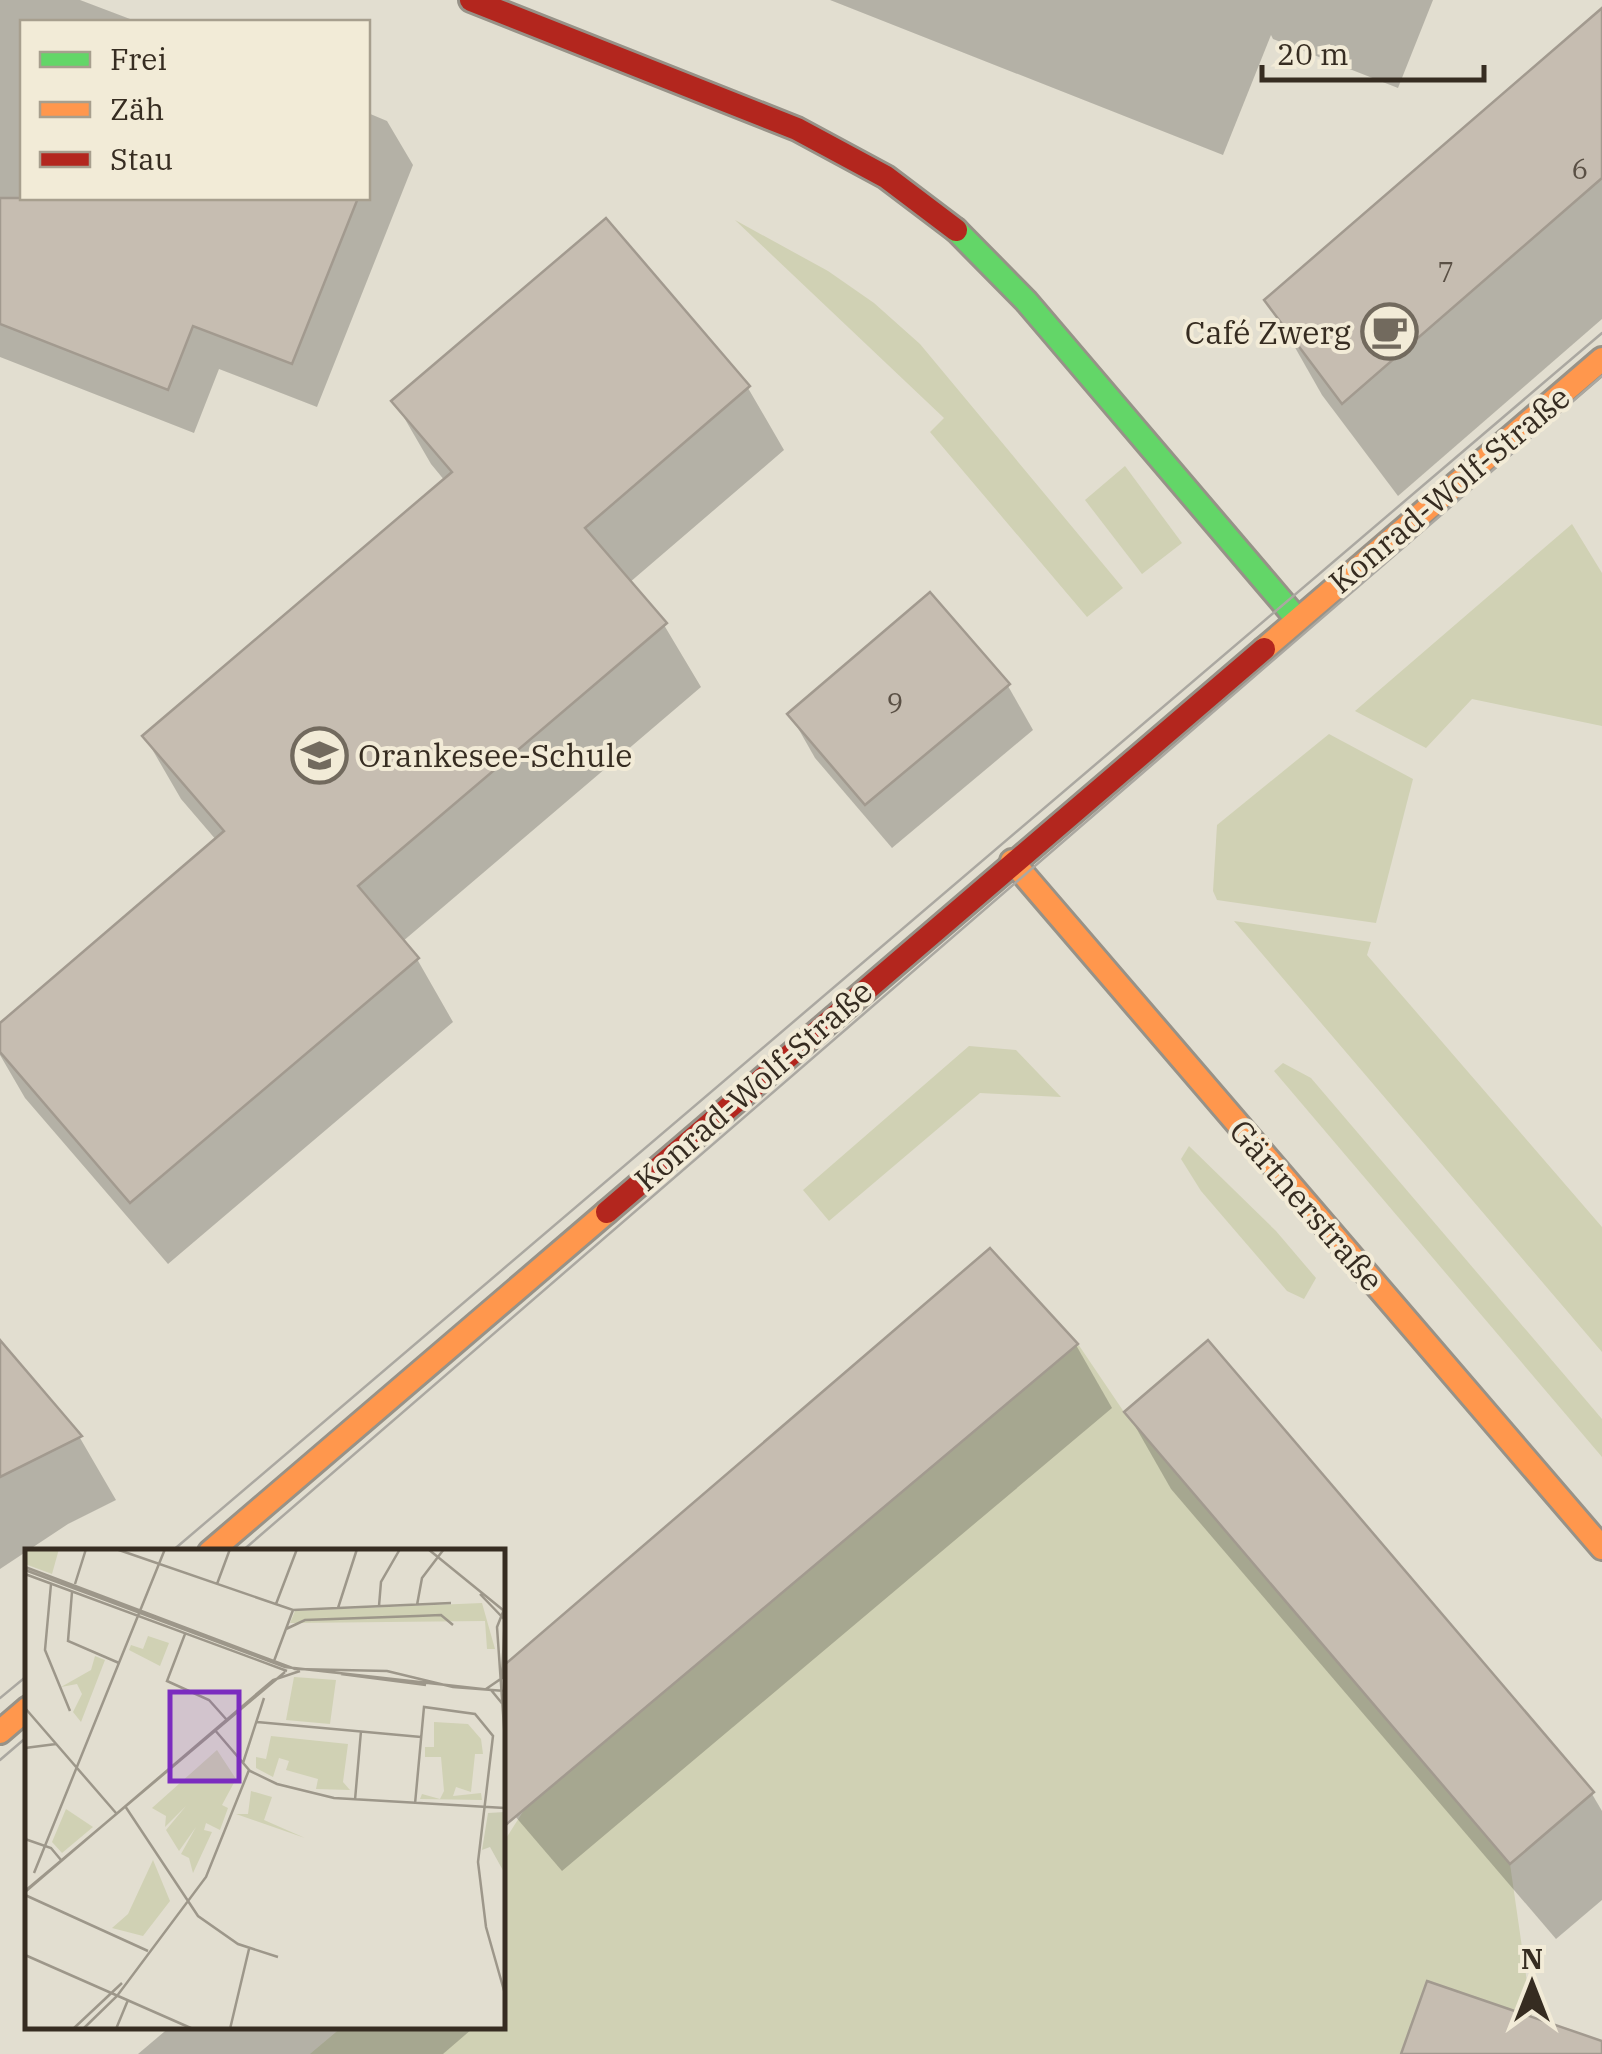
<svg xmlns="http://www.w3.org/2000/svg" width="1602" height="2054" viewBox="0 0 1602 2054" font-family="'IBM Plex Serif',serif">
	<rect width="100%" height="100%" fill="#e2ded0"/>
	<g fill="#d0d1b4">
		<path d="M 735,220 L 828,271 L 874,303 L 920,344 L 1123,588 L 1087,617 L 930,432 L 944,418 Z"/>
		<path d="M 1125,466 L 1182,543 L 1142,574 L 1085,500 Z"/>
		<path d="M 1572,524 L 1602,573 L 1602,726 L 1472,699 L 1426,748 L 1355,711 Z"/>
		<path d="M 1329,734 L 1413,779 L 1376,923 L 1217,900 L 1213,891 L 1217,825 Z"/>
		<path d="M 1234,921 L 1371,942 L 1367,955 L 1602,1227 L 1602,1352 Z"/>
		<path d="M 969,1046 L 1016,1050 L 1061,1097 L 980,1093 L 829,1221 L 803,1190 Z"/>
		<path d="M 1283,1063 L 1311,1078 L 1602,1419 L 1602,1457 L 1274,1071 Z"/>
		<path d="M 1189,1146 L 1276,1231 L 1316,1278 L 1304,1299 L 1287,1291 L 1201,1191 L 1181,1159 Z"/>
		<path d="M 1078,1344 L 1124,1412 L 1510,1864 L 1532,2017 L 1427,1981 L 1400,2054 L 310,2054 L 342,2027 L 502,2026 L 503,1843 L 524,1810 Z"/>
	</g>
	<g fill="#0003">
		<path d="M 0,0 L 80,0 L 138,22 L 22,22 L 22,198 L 368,198 L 368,113 L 387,121 L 413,165 L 317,407 L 219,369 L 194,433 L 0,357 Z"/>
		<path d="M 830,0 L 1433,0 L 1398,88 L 1273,39 L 1271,35 L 1223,155 Z"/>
		<path d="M 1602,11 L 1602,319 L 1398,496 L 1322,395 L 1268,300 Z"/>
		<path d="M 748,388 L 784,450 L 629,583 L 664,625 L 701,687 L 402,942 L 417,959 L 453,1022 L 168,1264 L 25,1098 L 0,1055 L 0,1026 L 217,841 L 181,799 L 145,737 L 445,481 L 431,464 L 395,402 Z"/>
		<path d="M 1008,686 L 1033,730 L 892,848 L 815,758 L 790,714 Z"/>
		<path d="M 0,1344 L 80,1438 L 116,1500 L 68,1524 L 0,1569 Z"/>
		<path d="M 1076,1345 L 1112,1408 L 562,1871 L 502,1801 Z"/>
		<path d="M 1127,1412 L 1592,1794 L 1602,1811 L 1602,1900 L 1556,1939 L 1171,1489 Z"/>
		<path d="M 171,2026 L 471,2026 L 472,2029 L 443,2054 L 138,2054 Z"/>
	</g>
	<g fill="#c6bdb1" stroke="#a29a8f" stroke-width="2.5">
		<path d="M 1602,8 L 1602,178 L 1342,404 L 1264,300 Z"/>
		<path d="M 0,198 L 358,198 L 292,364 L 193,326 L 168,390 L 0,324 Z"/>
		<path d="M 606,218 L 750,386 L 585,528 L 667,623 L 358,886 L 419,958 L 130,1203 L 0,1052 L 0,1023 L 224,831 L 142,736 L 452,472 L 391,401 Z"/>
		<path d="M 930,592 L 1010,684 L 865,805 L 787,714 Z"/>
		<path d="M 990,1248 L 1078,1344 L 502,1828 L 502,1667 Z"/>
		<path d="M 0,1340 L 82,1436 L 0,1477 Z"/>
		<path d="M 1208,1340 L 1594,1792 L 1510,1864 L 1124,1412 Z"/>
		<path d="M 1427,1981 L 1602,2041 L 1602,2054 L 1401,2054 Z"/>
	</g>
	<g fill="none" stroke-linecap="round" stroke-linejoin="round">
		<defs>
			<path id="fast" d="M 956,230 L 1026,301 L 1297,619"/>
			<g id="slow">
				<path d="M 1264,649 L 1602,359"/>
				<path d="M 1012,861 L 1602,1548"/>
				<path d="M 210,1552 L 607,1212"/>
				<path d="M 0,1732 L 28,1708"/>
			</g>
			<g id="jam">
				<path d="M 471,0 L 797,129 L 886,177 L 956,230"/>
				<path d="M 607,1212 L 1264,649"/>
			</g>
		</defs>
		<use href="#fast" stroke="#979288" stroke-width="28"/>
		<use href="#slow" stroke="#979288" stroke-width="28"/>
		<use href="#jam" stroke="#979288" stroke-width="28"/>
		<use href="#fast" stroke="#63d668" stroke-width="22"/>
		<use href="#slow" stroke="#ff974d" stroke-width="22"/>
		<use href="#jam" stroke="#b3261e" stroke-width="22"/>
		<g stroke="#aba8a1" stroke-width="2.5">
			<path d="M 171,1552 L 1602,333"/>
			<path d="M 241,1552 L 1602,376"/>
			<path d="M 0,1698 L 28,1675"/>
			<path d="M 0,1760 L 28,1736"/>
		</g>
	</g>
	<defs>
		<symbol id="cafe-ring" viewBox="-11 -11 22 22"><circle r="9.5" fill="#f2ebd7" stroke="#726a5e" stroke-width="1.5"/><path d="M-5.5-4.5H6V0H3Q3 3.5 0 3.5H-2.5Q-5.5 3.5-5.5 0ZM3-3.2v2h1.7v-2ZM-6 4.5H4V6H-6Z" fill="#726a5e"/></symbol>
		<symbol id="school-ring" viewBox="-11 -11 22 22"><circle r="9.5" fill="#f2ebd7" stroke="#726a5e" stroke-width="1.5"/><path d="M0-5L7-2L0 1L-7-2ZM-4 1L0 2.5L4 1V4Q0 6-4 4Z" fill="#726a5e"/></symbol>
	</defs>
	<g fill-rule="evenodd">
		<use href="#cafe-ring" x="1358" y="300" width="63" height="63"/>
		<use href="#school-ring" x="288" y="724" width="63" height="63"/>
	</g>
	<g text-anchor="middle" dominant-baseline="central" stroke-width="8" stroke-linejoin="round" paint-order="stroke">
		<g font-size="28" fill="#5a5045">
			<text x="1580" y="168">6</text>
			<text x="1446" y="271">7</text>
			<text x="895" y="702">9</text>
		</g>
		<g font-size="32" fill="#362c21" stroke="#f2ebd7" text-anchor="end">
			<text x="1351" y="332">Café Zwerg</text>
			<text x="358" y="755" text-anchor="start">Orankesee-Schule</text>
		</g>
		<g font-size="32" fill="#362c21" stroke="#f2ebd7">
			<text transform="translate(1449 489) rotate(-40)">Konrad-Wolf-Straße</text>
			<text transform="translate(753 1085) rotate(-41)">Konrad-Wolf-Straße</text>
			<text transform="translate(1307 1205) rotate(49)">Gärtnerstraße</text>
		</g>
	</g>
	<g transform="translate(25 1549)">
		<rect width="480" height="480" fill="#e2ded0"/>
		<path d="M 0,0 L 34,0 L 27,25 L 0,15 ZM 457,54 L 470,100 L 462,100 L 460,72 L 265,74 L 270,62 ZM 123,87 L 144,94 L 135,117 L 104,101 L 106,96 L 118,100 ZM 70,107 L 80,111 L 56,173 L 48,163 L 57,145 L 52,135 L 36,138 L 66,121 ZM 269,128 L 311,131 L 305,175 L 261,171 ZM 409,173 L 443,175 L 456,190 L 458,205 L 450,205 L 446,243 L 431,238 L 428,247 L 456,244 L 457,251 L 395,250 L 397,245 L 415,250 L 419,242 L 416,208 L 400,208 L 400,198 L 409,198 ZM 246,187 L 323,195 L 318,233 L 325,241 L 291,240 L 293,230 L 261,221 L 264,212 L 254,209 L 248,228 L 231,219 L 231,208 L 241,210 ZM 192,201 L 211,230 L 197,256 L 203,259 L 195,281 L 181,274 L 179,281 L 187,283 L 168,324 L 164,309 L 156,305 L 171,278 L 154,302 L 141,281 L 161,257 L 140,278 L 141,267 L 127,259 ZM 226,242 L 247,248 L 239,271 L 280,289 L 211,265 L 223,265 ZM 41,260 L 68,278 L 37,304 L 27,293 ZM 128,311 L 145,352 L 118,387 L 87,379 L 103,365 Z" fill="#d0d1b4"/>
		<path d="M 480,263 L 480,325 L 465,298 L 457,301 L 463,264 Z" fill="#cbccb3"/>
		<path fill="none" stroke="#9d978a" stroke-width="2.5" d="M 91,0 L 268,61 L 426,54M 403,0 L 478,61M 0,18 L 270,120 L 362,122 L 428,138 L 480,142M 0,21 L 260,118 L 466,141 L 480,158M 0,25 L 262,122M 26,35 L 20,101 L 45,162M 50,35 L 61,0M 192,35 L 205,0M 47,43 L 43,92 L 94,114M 455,45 L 480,71M 251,55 L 272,0M 392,56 L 397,29 L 419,0M 354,57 L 356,33 L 375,0M 480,58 L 472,78 L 480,192M 313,59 L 332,0M 261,80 L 280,71 L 392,67 L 416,66 L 428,76M 160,85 L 142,132 L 184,151 L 201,170M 249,112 L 268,61M 316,125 L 401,136M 461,140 L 477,129 L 480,65M 0,159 L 91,264M 232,173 L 396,188M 189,180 L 225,222 L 252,235 L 309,249 L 480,259M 0,199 L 31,195M 218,214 L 239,149M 330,251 L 336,182M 390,255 L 399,158 L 450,165 L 468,187 L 453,313 L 461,378 L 480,445M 100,257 L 173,367 L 213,395 L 253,408M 0,290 L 26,299 L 36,311M 9,324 L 140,0M 0,342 L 260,123M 0,343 L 248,131 L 275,122M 0,346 L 123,402M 0,406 L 168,480M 48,480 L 97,434M 58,480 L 92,447 L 181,328 L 224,221M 91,480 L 103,451M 205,480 L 224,400"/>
		<path fill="#7b2cbf" fill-opacity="0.15" stroke="#7b2cbf" stroke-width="5" d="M 145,143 L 214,143 L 214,232 L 145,232 Z"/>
		<rect width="480" height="480" fill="none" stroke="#362c21" stroke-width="5"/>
	</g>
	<rect x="20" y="20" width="350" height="180" fill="#f2ebd7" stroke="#a79f8e" stroke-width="2.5"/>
	<rect x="40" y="52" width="50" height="15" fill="#63d668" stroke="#a79f8e" stroke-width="2.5"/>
	<text x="110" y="70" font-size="30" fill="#362c21">Frei</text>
	<rect x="40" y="102" width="50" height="15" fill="#ff974d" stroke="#a79f8e" stroke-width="2.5"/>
	<text x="110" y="120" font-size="30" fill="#362c21">Zäh</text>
	<rect x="40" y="152" width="50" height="15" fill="#b3261e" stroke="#a79f8e" stroke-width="2.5"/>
	<text x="110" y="170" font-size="30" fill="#362c21">Stau</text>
	<g transform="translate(1532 1984)" stroke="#f2ebd7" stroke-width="8" paint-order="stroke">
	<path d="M0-8L18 38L0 25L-18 38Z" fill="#362c21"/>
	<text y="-15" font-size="28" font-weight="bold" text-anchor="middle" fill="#362c21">N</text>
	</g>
	<path d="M1262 65v15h222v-15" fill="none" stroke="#362c21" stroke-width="5"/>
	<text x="1277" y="65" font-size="30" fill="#362c21" stroke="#f2ebd7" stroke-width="8" paint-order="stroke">20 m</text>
</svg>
